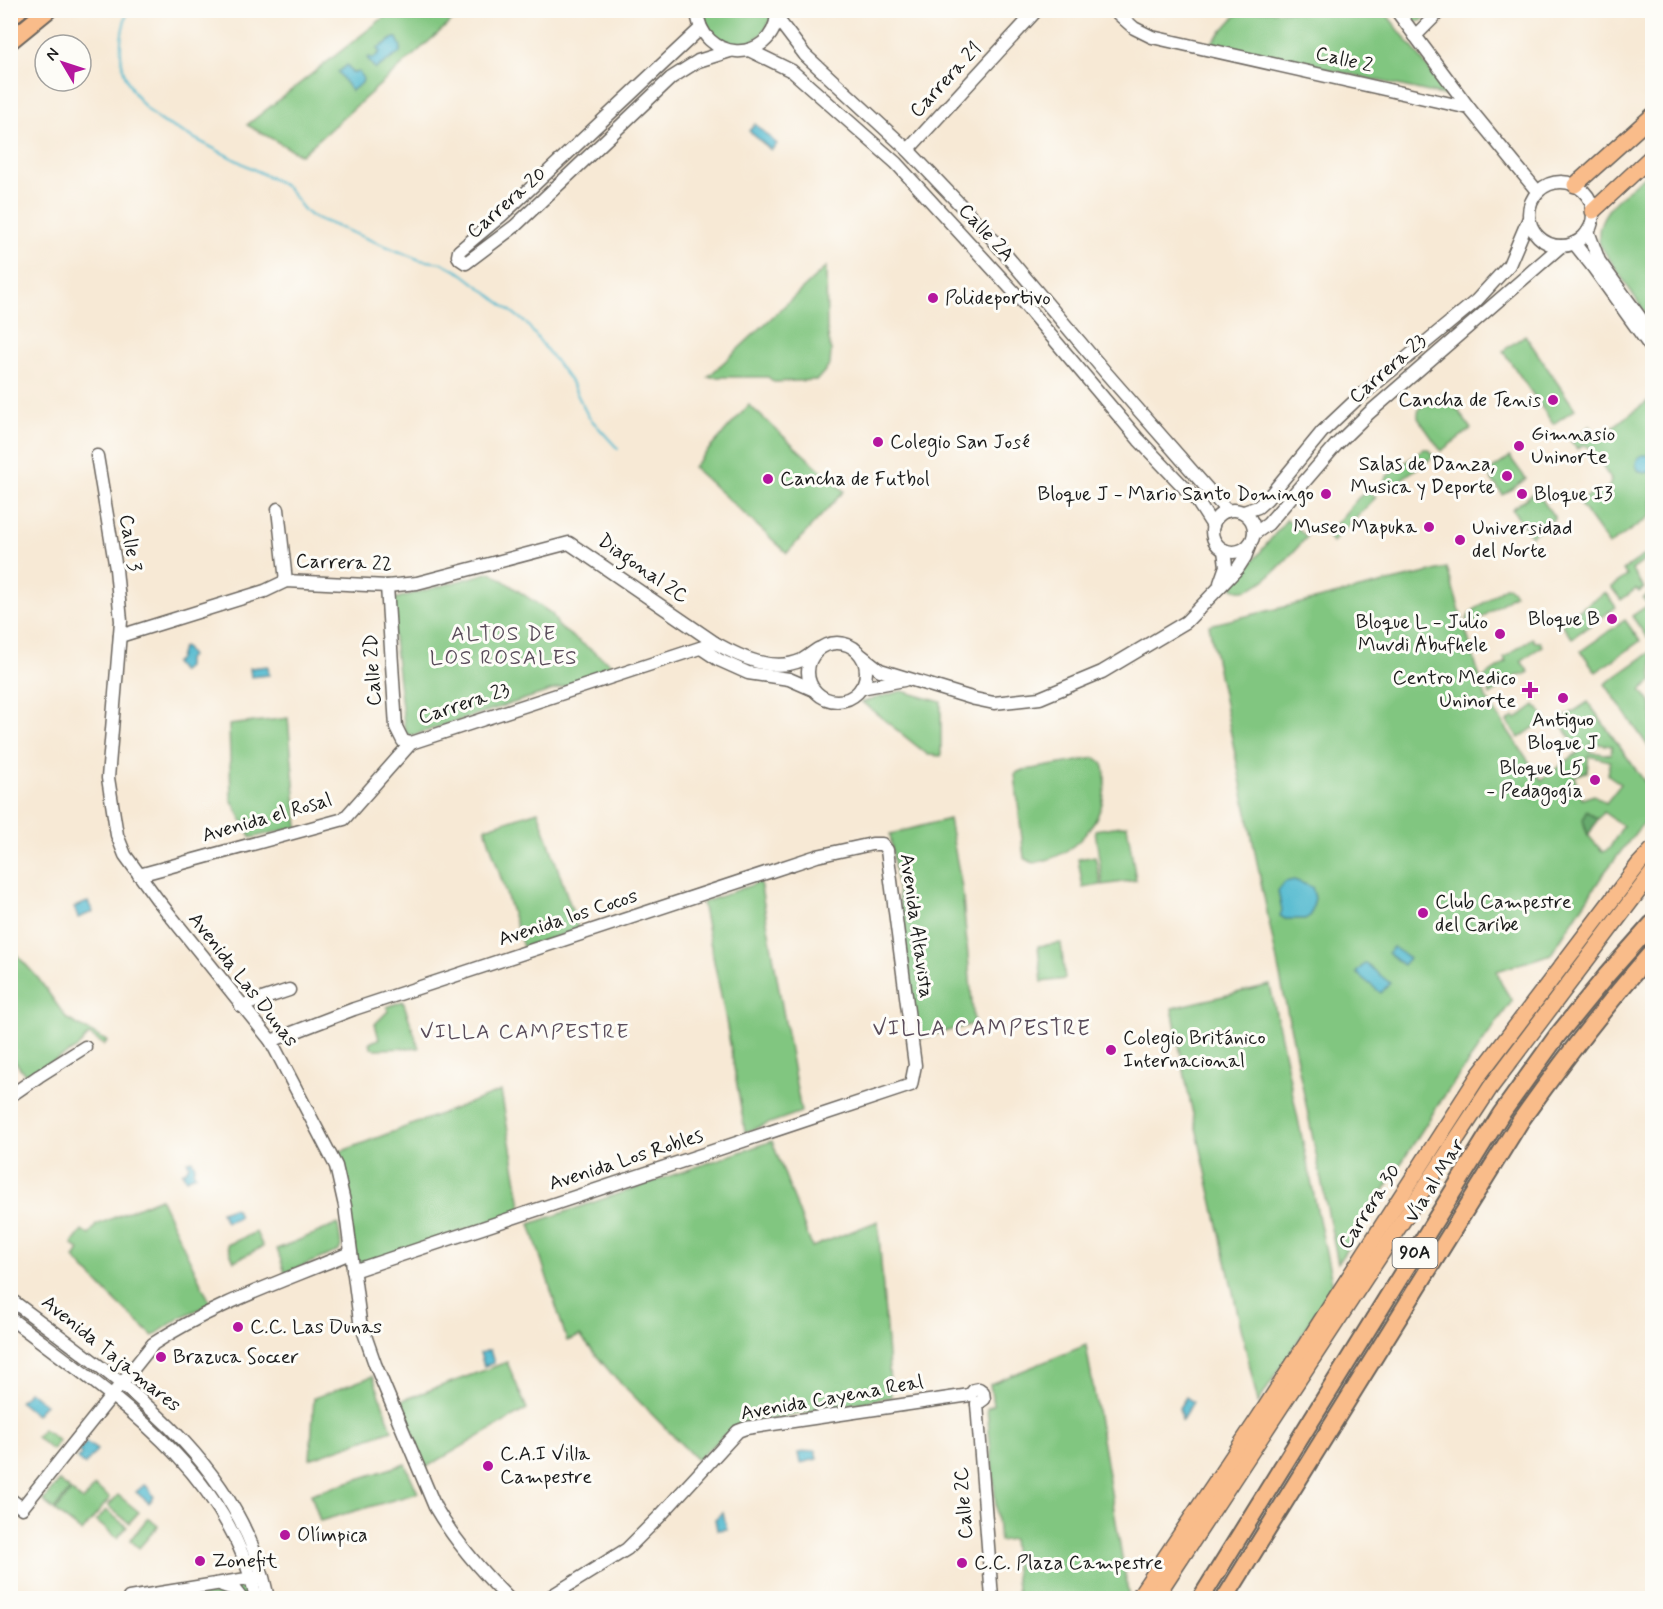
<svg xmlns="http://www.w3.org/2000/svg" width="1663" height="1609" viewBox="0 0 1663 1609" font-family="Mynerve,sans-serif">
	<rect width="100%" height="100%" fill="#fdfcf7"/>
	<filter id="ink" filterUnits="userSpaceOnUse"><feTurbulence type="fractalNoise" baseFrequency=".0167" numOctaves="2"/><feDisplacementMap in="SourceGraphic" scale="12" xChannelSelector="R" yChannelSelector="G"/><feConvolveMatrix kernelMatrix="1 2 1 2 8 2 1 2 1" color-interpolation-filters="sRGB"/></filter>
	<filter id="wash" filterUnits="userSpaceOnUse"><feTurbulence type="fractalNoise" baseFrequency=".008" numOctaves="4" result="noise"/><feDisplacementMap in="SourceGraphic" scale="24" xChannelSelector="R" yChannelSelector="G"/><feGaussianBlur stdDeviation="1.35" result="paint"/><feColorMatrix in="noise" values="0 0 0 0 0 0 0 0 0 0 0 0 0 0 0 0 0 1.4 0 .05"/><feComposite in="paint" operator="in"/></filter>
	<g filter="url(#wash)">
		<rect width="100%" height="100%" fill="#f7e9d5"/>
		<g fill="#81c680" stroke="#4e714e" stroke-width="1.5" fill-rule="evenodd">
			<path d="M 392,11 L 463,11 L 301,155 L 247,125 Z"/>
			<path d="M 703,11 L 772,11 C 766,56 706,56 703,11 Z"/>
			<path d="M 1240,11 L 1384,11 L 1451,97 L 1211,43 Z"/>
			<path d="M 1403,11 L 1434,11 L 1421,21 L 1412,22 Z"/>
			<path d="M 1652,169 L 1652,323 L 1600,245 C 1591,212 1631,189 1652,169 Z"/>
			<path d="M 826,267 L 827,329 L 831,351 L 830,365 L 817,380 L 774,382 L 768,377 L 708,377 Z"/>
			<path d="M 1525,335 L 1575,409 L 1553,424 L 1503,351 Z"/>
			<path d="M 1445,391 L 1471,429 L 1441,451 L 1418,418 C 1417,406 1423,405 1432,401 C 1437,398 1441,394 1445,391 Z"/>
			<path d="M 1652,398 L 1652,515 L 1609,545 L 1579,503 L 1596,490 L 1603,491 L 1609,487 C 1614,477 1607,475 1604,469 C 1603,466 1603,463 1602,460 L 1594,455 L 1590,448 L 1584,445 L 1577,449 L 1570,440 L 1590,426 L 1599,437 Z"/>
			<path d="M 749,405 L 844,491 L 787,553 L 693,467 Z"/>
			<path d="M 1424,449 L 1429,449 L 1434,456 L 1389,488 L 1384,481 L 1387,476 Z"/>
			<path d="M 1510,457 L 1526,479 L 1503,495 L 1487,473 Z"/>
			<path d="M 1368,491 L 1376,497 L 1332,543 L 1328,536 L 1330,531 L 1359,497 Z"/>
			<path d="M 1536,491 L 1555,518 L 1531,536 L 1512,509 Z"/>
			<path d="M 1287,519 L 1307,537 C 1293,551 1253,604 1232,587 Z"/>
			<path d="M 1652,550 L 1652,555 L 1632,570 L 1644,588 L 1639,592 L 1636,589 L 1621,600 L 1611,587 L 1627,576 L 1623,570 Z"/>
			<path d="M 1447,568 L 1486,698 L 1542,781 L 1545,777 L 1580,751 L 1561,724 L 1562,719 L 1588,702 L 1652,792 L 1652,815 L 1647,818 L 1604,873 L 1551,954 L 1497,971 L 1501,983 L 1512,1001 L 1440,1102 L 1338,1263 L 1209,625 ZM 1591,743 L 1612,746 L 1611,755 L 1590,752 ZM 1589,756 L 1610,761 L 1608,775 L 1621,784 L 1606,803 L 1594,795 L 1582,799 L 1574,776 L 1587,772 ZM 1586,811 L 1598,819 L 1603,812 L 1623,826 L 1609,849 L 1603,852 C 1591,839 1579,829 1586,811 Z"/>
			<path d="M 491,572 L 552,614 L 559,627 L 618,669 L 411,736 L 405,732 L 390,606 L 394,599 Z"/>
			<path d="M 1505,587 L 1509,587 L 1515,594 L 1470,626 L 1467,620 L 1470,613 Z"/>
			<path d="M 1652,591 L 1652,634 L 1647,638 L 1632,616 L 1648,605 L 1643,598 Z"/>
			<path d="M 1605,592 L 1616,607 L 1572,638 L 1561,623 Z"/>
			<path d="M 1625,620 L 1640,641 L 1596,672 L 1581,651 Z"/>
			<path d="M 1532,638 L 1535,642 L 1540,642 L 1542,646 L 1521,661 L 1529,672 L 1524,675 L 1516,676 L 1490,695 L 1484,677 L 1506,662 L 1504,658 Z"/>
			<path d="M 1652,651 L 1652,681 L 1641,690 L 1652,705 L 1652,752 L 1605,684 Z"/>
			<path d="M 902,691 L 941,702 L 941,756 L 928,755 L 862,702 Z"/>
			<path d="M 1535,705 L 1546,719 L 1519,738 L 1507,722 L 1514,717 L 1516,719 Z"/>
			<path d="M 288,718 L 298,827 L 251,838 L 231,799 L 229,725 Z"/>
			<path d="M 1095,758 C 1104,762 1105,768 1105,777 C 1107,820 1075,857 1033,863 L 1024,858 L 1015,774 L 1020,771 Z"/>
			<path d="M 538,811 L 579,930 L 523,947 L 485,828 Z"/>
			<path d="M 949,819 L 962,888 L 974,1024 L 918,1039 L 890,834 Z"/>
			<path d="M 1127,825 L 1136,880 L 1103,885 L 1095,830 Z"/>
			<path d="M 1095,856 L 1101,885 L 1083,888 L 1078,859 Z"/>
			<path d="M 760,882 L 801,1112 L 745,1132 L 725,1015 L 702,903 Z"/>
			<path d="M 1061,943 L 1065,979 L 1042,982 L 1038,946 Z"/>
			<path d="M 10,946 L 16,954 L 38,978 L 67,1019 L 107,1041 L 104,1045 L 89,1035 L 76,1049 L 26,1076 L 11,1056 Z"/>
			<path d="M 1270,985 L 1333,1286 L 1258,1403 L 1188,1092 L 1172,1008 Z"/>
			<path d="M 403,1001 L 419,1048 L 375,1049 L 371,1048 L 369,1043 L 379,1039 L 375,1024 L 388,1011 L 387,1007 Z"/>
			<path d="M 501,1091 L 522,1211 L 362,1265 L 357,1261 L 334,1154 Z"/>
			<path d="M 772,1141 L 812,1247 L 878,1221 L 891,1397 L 741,1425 L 723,1436 L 697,1460 L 611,1373 L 580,1336 L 567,1341 L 530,1224 Z"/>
			<path d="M 160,1198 L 211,1304 L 181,1317 L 153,1336 L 112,1298 L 74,1258 L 79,1250 L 72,1244 L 82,1230 L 89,1235 L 96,1225 Z"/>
			<path d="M 338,1224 L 341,1246 L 339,1251 L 285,1273 L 277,1249 Z"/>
			<path d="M 256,1232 L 263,1247 L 234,1261 L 227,1245 Z"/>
			<path d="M 1086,1345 L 1129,1598 L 1018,1598 L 1012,1539 L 999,1541 L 987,1408 L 993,1405 L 990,1384 Z"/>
			<path d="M 507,1362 L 527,1409 L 425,1468 L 400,1401 Z"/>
			<path d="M 373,1376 L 392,1430 L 310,1459 L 314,1398 Z"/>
			<path d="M 43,1429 L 59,1441 L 52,1450 L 36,1437 Z"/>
			<path d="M 405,1464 L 418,1493 L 320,1521 L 311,1494 Z"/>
			<path d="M 59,1481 L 70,1490 L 54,1510 L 43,1501 Z"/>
			<path d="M 95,1486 L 110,1498 L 82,1532 L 55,1511 L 71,1491 L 83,1501 Z"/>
			<path d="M 118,1495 L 139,1512 L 129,1523 L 108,1506 Z"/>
			<path d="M 106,1510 L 127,1527 L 117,1538 L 96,1521 Z"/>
			<path d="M 148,1518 L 158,1526 L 139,1548 L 130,1540 Z"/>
			<path d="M 248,1581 L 252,1598 L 140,1598 Z"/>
		</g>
		<path fill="#68ab6e" stroke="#426445" stroke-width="1.5" d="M 1586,811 L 1598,819 L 1588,836 L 1583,820 Z"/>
		<g fill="#51b9cf" stroke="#366a76" stroke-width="1.5">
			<path d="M 394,38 L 397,38 L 401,47 L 400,53 L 375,69 L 367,58 L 370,57 L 373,59 L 380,52 L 377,49 Z"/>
			<path d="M 347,65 L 352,73 L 359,72 L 363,79 L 362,83 L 351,91 L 338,72 Z"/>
			<path d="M 755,124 L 777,144 L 771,150 L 749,131 Z"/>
			<circle cx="1645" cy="464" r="9"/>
			<path d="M 185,647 L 191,656 L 187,659 L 187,667 L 181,672 L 174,663 L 179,659 L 182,648 Z"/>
			<path d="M 268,666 L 269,675 L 251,677 L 250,668 Z"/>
			<path d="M 1294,880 L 1312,887 L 1315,898 L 1311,915 L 1305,919 L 1285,919 L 1280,916 L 1282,910 L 1278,891 L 1285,882 Z"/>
			<path d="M 88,902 L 93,912 L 78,918 L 74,907 Z"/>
			<path d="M 1393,947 L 1409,958 L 1403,965 L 1388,953 Z"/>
			<path d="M 1365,963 L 1390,983 L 1381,993 L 1356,973 Z"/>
			<path d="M 192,1160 L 195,1166 L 193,1170 L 196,1175 L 186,1179 L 182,1173 L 186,1170 L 189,1165 L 187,1161 Z"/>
			<path d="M 232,1208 L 236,1209 L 239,1217 L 226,1222 L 221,1212 Z"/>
			<path d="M 490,1350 L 494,1363 L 484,1366 L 480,1353 Z"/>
			<path d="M 29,1391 L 45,1404 L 36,1415 L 20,1402 Z"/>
			<path d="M 1186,1397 L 1193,1402 L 1182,1420 L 1179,1408 Z"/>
			<path d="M 86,1442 L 97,1450 L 85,1465 L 77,1459 L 82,1454 L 79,1451 Z"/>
			<path d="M 815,1450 L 817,1459 L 800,1463 L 798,1453 Z"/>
			<path d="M 144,1485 L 147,1486 L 154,1497 L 149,1503 L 136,1492 Z"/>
			<path d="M 723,1512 L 727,1529 L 717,1530 L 715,1519 Z"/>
		</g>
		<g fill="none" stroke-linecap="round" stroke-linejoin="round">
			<path stroke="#51b9cf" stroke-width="2" d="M 128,10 C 112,56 122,89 159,120 L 284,185 C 295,194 300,209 311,216 L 420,260 L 442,263 L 463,274 L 526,323 L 570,380 L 588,416 L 618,449"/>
		</g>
	</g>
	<g filter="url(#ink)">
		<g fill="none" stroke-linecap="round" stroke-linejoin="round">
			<defs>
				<g id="minor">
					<path d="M 697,10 C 700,63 772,65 777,15"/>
					<path d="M 1114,10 L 1134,28 L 1152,37 L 1469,108"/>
					<path d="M 1396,10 L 1469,108 L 1537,191"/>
					<path d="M 777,18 L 805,55 L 908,150 L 989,235 L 1107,374 L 1227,511"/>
					<path d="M 701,28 L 502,215 L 459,251 L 458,256 L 460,259 L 466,263 L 515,226 L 671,78 L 698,61 L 730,51"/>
					<path d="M 1415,36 L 1441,10"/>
					<path d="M 749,50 L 792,71 L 896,163 L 1014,292 L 1139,440 L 1197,501 L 1213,526"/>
					<path d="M 908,150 L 1037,10"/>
					<circle cx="1561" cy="214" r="32"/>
					<path d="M 1588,231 L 1599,261 L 1652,334"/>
					<path d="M 1574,243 L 1593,267 L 1652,349"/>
					<path d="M 97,456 L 116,569 L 121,621 L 108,778 L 117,835 L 125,855 L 157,899 L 271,1041 L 336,1166 L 345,1206 L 360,1321 L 375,1364 L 435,1507 C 454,1540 481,1571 508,1598"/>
					<path d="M 278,509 L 286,581"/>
					<circle cx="1233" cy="531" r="21"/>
					<path d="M 1244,512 L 1258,507 L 1267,499 L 1322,432 L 1358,398 L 1476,301 L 1509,265 L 1529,218"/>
					<path d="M 1254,534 L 1268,524 L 1336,445 L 1369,413 L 1561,246"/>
					<path d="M 1220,583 L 1226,566 L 1224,550"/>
					<path d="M 387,586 L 396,727 L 403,741 L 411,743"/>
					<path d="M 120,636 L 265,591 L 286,581 L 387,586 L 417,583 L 569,543 L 715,643 C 740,657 773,673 802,660 C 807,657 812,653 818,649"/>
					<circle cx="837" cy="672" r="29"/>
					<path d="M 701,648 L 719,660 L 748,673 L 789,679 L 812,689"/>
					<path d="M 862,656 L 880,670 L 975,699 L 994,703 L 1040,698 L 1102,672 L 1186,622 L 1238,568 L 1245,557 L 1250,544"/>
					<path d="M 861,688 L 904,680"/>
					<path d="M 411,743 L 715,643"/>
					<path d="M 139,875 L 344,819 L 411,743"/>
					<path d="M 241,1006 L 289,990"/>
					<path d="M 271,1041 L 354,1009 L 817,856 L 872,844 L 882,844 L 887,850 L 915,1065 L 911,1085 L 353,1271"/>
					<path d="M 10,1096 L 39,1076 L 85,1047"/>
					<path d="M 10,1299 C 118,1381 239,1456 268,1598"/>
					<path d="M 10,1318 C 109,1394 228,1468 256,1598"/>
					<path d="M 970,1395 L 974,1390 L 979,1389 L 983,1392 L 984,1399 L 977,1404"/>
					<path d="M 977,1404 L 992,1598"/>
					<path d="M 10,1499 L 22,1508 L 153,1344 C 213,1304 284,1281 350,1253"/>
					<path d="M 222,1585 L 234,1589 L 241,1598"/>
					<path d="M 129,1598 L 259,1577"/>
					<path d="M 548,1598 L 627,1549 L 659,1517 L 738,1431 L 746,1428 L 970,1395"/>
				</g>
				<g id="major">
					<path d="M 1575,185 L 1652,116"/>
					<path d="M 1593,211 L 1652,156"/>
					<path d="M 1138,1598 L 1258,1419 L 1479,1075 L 1639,864 L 1652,850"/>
					<path d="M 1155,1598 L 1490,1088 L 1652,873"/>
				</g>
				<g id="highway">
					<path d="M 10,17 L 19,10"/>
					<path d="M 10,41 L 48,10"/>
					<path d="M 1201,1598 L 1501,1114 L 1557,1036 L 1606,976 L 1652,924"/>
					<path d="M 1225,1598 L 1521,1120 C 1562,1062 1605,1006 1652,952"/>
				</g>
			</defs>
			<use href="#minor" stroke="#69645d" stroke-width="15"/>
			<use href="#major" stroke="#69645d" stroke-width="18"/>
			<use href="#highway" stroke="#69645d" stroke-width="20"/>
			<use href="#minor" stroke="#fff" stroke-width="12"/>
			<use href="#major" stroke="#f9bc8a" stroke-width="15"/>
			<use href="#highway" stroke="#f9bc8a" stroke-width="16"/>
		</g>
	</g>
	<g fill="#b5179e" stroke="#fdfcf7" stroke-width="2">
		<circle cx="933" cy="298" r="6"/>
		<circle cx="1553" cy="400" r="6"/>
		<circle cx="878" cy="442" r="6"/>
		<circle cx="1519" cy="446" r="6"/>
		<circle cx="1507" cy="476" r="6"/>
		<circle cx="768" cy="479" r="6"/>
		<circle cx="1326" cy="494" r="6"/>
		<circle cx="1522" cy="494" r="6"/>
		<circle cx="1429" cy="527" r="6"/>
		<circle cx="1460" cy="540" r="6"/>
		<circle cx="1612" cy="619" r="6"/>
		<circle cx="1500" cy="634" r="6"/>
		<path d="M1527 681h6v6h6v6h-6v6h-6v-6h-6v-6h6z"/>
		<circle cx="1563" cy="698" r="6"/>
		<circle cx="1595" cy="780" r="6"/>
		<circle cx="1423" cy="913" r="6"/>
		<circle cx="1111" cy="1050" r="6"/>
		<circle cx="238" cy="1327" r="6"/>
		<circle cx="161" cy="1357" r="6"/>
		<circle cx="488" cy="1466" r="6"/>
		<circle cx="285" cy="1535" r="6"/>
		<circle cx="200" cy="1561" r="6"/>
		<circle cx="962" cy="1563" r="6"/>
	</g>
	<g text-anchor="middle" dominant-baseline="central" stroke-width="6" stroke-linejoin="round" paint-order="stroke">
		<rect fill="#fdfcf7" stroke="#605f5e" stroke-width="1.5" x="1392.5" y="1238" width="45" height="30" rx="4.5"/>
		<g font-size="18" font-weight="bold" fill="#1c1c1c">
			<text x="1415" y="1253">90A</text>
		</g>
		<g font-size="20" fill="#1c1c1c" stroke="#fdfcf7">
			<text transform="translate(1344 60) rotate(13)">Calle 2</text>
			<text transform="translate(946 80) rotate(-47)">Carrera 21</text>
			<text transform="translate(507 203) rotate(-41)">Carrera 20</text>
			<text transform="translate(986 233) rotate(47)">Calle 2A</text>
			<text transform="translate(1388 369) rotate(-41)">Carrera 23</text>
			<text transform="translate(130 543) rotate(81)">Calle 3</text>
			<text transform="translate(344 563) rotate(2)">Carrera 22</text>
			<text transform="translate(643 569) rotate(35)">Diagonal 2C</text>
			<text transform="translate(373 670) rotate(-93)">Calle 2D</text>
			<text transform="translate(464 704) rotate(-18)">Carrera 23</text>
			<text transform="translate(267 818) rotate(-16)">Avenida el Rosal</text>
			<text transform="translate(568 918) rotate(-18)">Avenida los Cocos</text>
			<text transform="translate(916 926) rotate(82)">Avenida Altavista</text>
			<text transform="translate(243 980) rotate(52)">Avenida Las Dunas</text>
			<text transform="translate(626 1160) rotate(-18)">Avenida Los Robles</text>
			<text transform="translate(1435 1181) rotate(-58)">Vía al Mar</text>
			<text transform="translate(1370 1207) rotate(-57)">Carrera 30</text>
			<text transform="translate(111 1354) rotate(39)">Avenida Tajamares</text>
			<text transform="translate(832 1398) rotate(-10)">Avenida Cayena Real</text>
			<text transform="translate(964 1503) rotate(-94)">Calle 2C</text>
		</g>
		<g font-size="20" fill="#1c1c1c" stroke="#fdfcf7" text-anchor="start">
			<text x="945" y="298">Polideportivo</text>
			<text x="1541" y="400" text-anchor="end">Cancha de Tenis</text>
			<text x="1531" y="434">Gimnasio<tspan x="1531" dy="23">Uninorte</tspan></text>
			<text x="890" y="442">Colegio San José</text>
			<text x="1495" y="464" text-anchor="end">Salas de Danza,<tspan x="1495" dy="23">Musica y Deporte</tspan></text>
			<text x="780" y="479">Cancha de Futbol</text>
			<text x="1314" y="494" text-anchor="end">Bloque J - Mario Santo Domingo</text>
			<text x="1534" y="494">Bloque I3</text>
			<text x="1417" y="527" text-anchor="end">Museo Mapuka</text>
			<text x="1472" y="528">Universidad<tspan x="1472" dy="23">del Norte</tspan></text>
			<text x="1600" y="619" text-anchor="end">Bloque B</text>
			<text x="1488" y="622" text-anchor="end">Bloque L - Julio<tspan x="1488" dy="23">Muvdi Abufhele</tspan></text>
			<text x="1516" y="678" text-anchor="end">Centro Medico<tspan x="1516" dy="23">Uninorte</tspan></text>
			<text x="1563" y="720" text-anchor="middle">Antiguo<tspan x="1563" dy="23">Bloque J</tspan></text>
			<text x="1583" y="768" text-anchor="end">Bloque L5<tspan x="1583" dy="23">- Pedagogía</tspan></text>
			<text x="1435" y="902">Club Campestre<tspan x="1435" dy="23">del Caribe</tspan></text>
			<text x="1123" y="1038">Colegio Británico<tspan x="1123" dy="23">Internacional</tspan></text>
			<text x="250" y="1327">C.C. Las Dunas</text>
			<text x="173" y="1357">Brazuca Soccer</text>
			<text x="500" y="1454">C.A.I Villa<tspan x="500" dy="23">Campestre</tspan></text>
			<text x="297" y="1535">Olímpica</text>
			<text x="212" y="1561">Zonefit</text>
			<text x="974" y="1563">C.C. Plaza Campestre</text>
		</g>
		<g font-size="21" letter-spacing="1.5" fill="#5a4d5b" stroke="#fdfcf7">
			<text x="504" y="634">ALTOS DE<tspan x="504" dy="24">LOS ROSALES</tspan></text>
			<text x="525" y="1032">VILLA CAMPESTRE</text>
		</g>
		<g font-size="22" letter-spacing="1.5" fill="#5a4d5b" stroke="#fdfcf7">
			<text x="982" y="1029">VILLA CAMPESTRE</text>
		</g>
	</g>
	<rect width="1663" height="1609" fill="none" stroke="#fdfcf7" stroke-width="36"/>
	<g transform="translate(63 63) rotate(309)"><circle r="28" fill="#fdfcf7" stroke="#a3a29f" stroke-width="1.5"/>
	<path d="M0-4.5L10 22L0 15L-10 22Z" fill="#b5179e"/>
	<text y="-9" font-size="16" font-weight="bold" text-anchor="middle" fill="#1c1c1c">N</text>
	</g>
</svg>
